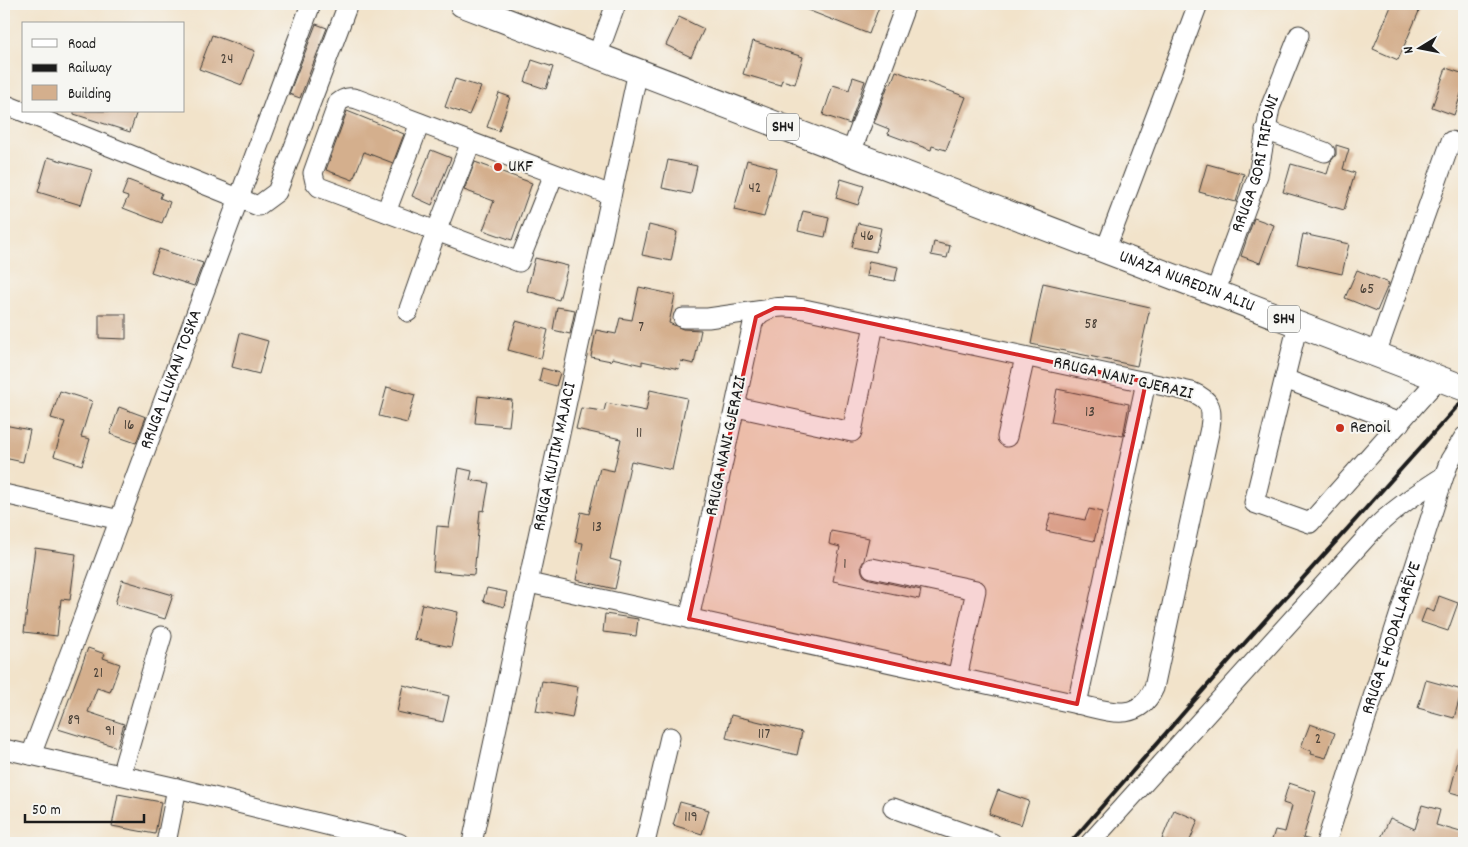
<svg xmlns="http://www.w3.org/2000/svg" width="1468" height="847" viewBox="0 0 1468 847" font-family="Dekko,sans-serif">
	<rect width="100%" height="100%" fill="#f6f6f2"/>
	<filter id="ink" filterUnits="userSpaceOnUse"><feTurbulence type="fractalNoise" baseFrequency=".02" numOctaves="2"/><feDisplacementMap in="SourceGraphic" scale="10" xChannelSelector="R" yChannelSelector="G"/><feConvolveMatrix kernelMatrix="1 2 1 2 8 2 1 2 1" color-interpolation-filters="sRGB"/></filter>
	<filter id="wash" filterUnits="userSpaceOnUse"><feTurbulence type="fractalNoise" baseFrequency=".0096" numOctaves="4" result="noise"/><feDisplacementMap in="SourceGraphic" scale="20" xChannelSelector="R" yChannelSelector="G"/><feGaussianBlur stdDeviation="1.12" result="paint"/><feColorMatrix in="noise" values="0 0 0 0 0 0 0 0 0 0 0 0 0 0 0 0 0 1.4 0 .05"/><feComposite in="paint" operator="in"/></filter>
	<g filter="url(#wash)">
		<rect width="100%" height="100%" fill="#f2e3ca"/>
		<g id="blocks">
			<g fill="#d4af8d">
				<path d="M 792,4 L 880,4 L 869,34 Z"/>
				<path d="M 1392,4 L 1408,4 L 1420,9 L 1398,60 L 1373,49 Z"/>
				<path d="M 679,17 L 704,29 L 691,57 L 666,45 Z"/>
				<path d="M 316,24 L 327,28 L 300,98 L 289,94 Z"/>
				<path d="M 212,35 L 255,51 L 242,85 L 199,69 Z"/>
				<path d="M 753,41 L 803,57 L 795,84 L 782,80 L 780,85 L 743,74 Z"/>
				<path d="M 532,60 L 553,67 L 546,89 L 525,82 Z"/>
				<path d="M 1446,68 L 1464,74 L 1464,85 L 1454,115 L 1432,107 Z"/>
				<path d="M 896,71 L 966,97 L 946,150 L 932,146 L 931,150 L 888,134 L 889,129 L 874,123 L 887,88 L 889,83 L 891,84 Z"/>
				<path d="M 853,77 L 865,81 L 850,124 L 823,115 L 833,85 L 849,90 Z"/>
				<path d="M 455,79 L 481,87 L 469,115 L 445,107 Z"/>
				<path d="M 499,93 L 510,97 L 499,131 L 487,127 Z"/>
				<path d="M 74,111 L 137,111 L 130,132 L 74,114 Z"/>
				<path d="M 347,111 L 404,134 L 393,163 L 364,152 L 353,180 L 326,170 Z"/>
				<path d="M 1336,145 L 1349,149 L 1343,169 L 1355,173 L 1344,210 L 1283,192 L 1291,164 L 1327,174 L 1331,161 L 1336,155 Z"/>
				<path d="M 431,150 L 451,158 L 432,205 L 412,196 Z"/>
				<path d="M 48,157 L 92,170 L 81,205 L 38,192 Z"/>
				<path d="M 668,160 L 697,166 L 691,194 L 662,188 Z"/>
				<path d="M 747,160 L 777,168 L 764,217 L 734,210 Z"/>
				<path d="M 475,162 L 532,183 L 512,240 L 483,230 L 494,201 L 464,190 Z"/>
				<path d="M 1207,164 L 1244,174 L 1236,202 L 1199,192 Z"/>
				<path d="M 841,179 L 864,186 L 858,205 L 836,198 Z"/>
				<path d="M 128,180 L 162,193 L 160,198 L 170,202 L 162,223 L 123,208 L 128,197 L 122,195 Z"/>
				<path d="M 803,211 L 829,217 L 825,237 L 798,231 Z"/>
				<path d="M 1254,218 L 1274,225 L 1260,263 L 1241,256 Z"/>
				<path d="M 858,223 L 881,228 L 876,252 L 852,247 Z"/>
				<path d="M 649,225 L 677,232 L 671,261 L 642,255 Z"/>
				<path d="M 1303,234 L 1349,244 L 1342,274 L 1297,264 Z"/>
				<path d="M 934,242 L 950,246 L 947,258 L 931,255 Z"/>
				<path d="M 159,249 L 203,263 L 194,286 L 151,272 Z"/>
				<path d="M 535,258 L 568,266 L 559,300 L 527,291 Z"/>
				<path d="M 869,261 L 898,267 L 895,281 L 866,276 Z"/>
				<path d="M 1357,270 L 1389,283 L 1377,311 L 1345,298 Z"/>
				<path d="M 1043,283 L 1150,307 L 1137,366 L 1031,344 Z"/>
				<path d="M 639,287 L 675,295 L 669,323 L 683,329 L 701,330 L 694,364 L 681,361 L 679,369 L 642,361 L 642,365 L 612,358 L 611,361 L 591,357 L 596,330 L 616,334 L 620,318 L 632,320 Z"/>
				<path d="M 557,307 L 575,310 L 570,334 L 553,330 Z"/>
				<path d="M 99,314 L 126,314 L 126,339 L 99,338 Z"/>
				<path d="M 516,321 L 548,330 L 541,359 L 508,350 Z"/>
				<path d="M 240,333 L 268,341 L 259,374 L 232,367 Z"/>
				<path d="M 542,368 L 560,373 L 556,386 L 539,381 Z"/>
				<path d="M 387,387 L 415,395 L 407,423 L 379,416 Z"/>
				<path d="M 1057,389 L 1129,404 L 1123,436 L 1051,422 Z"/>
				<path d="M 650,390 L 687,398 L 672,470 L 631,461 L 610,559 L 621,562 L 615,589 L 576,580 L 583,543 L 575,542 L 581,512 L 589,514 L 600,468 L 614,471 L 621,439 L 576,429 L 581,408 L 604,411 L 606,403 L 646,411 Z"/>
				<path d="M 60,391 L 92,401 L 81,437 L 90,439 L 82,465 L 54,456 L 65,422 L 51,418 Z"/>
				<path d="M 478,396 L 512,400 L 509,426 L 475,423 Z"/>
				<path d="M 119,407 L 146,417 L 136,443 L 110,434 Z"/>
				<path d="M 4,425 L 30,430 L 23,462 L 4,458 Z"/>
				<path d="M 459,468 L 472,471 L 470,480 L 489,483 L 484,511 L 480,510 L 474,575 L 433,571 L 437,526 L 449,527 Z"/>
				<path d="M 1089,509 L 1102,512 L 1094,541 L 1046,531 L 1051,513 L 1085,520 Z"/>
				<path d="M 831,531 L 869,538 L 864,560 L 861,566 L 862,572 L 864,576 L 870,579 L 921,590 L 919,599 L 833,581 L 840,547 L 829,544 Z"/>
				<path d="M 35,548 L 76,554 L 70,600 L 61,599 L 57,636 L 24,632 Z"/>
				<path d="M 122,580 L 173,595 L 165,619 L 115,604 Z"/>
				<path d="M 487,588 L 507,592 L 504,607 L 483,601 Z"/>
				<path d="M 1439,596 L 1458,603 L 1448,631 L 1421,622 L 1426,609 L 1434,612 Z"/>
				<path d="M 422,604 L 458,612 L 451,647 L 414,639 Z"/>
				<path d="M 605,614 L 638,619 L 636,636 L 603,632 Z"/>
				<path d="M 88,648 L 105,654 L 103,658 L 120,664 L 110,692 L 97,688 L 88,712 L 124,724 L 117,747 L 58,729 Z"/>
				<path d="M 1426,680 L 1462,690 L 1454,718 L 1418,708 Z"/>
				<path d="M 542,681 L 578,687 L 572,718 L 536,711 Z"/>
				<path d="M 403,685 L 449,696 L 443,722 L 397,712 Z"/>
				<path d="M 731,715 L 802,732 L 797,755 L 726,738 Z"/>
				<path d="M 1310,724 L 1335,733 L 1326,758 L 1311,754 L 1312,751 L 1301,747 Z"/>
				<path d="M 1460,753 L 1464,753 L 1464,796 L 1450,792 Z"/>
				<path d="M 1289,783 L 1316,792 L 1303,838 L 1310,840 L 1310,843 L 1271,843 L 1275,830 L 1285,832 L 1292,806 L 1283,803 Z"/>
				<path d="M 998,790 L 1029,801 L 1021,825 L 989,814 Z"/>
				<path d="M 118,794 L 161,802 L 155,834 L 112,826 Z"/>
				<path d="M 680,802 L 709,810 L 702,834 L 673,825 Z"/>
				<path d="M 1422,805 L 1440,810 L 1436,825 L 1464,833 L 1464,843 L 1386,843 L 1380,840 L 1390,818 L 1415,829 Z"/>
				<path d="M 1174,810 L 1198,820 L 1189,843 L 1173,843 L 1162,839 Z"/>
			</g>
		</g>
	</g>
	<g filter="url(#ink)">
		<use href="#blocks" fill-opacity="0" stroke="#3c3a36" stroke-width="1"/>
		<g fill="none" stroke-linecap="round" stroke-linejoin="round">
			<defs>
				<g id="minor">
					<path d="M 597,56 L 616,4"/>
					<path d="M 4,104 L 258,206 L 277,192 L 348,4"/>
					<path d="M 1265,130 L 1325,152"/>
					<path d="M 851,153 L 906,4"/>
					<path d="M 554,174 L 519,262 L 319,187 L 315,182 L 313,173 L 338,103 C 345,97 349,97 357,99 L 611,195"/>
					<path d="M 386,212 L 420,123"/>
					<path d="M 1105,251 L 1198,4"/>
					<path id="s1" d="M 1215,293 L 1258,175 L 1270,108 L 1299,35"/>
					<path d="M 408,312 L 436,232 L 471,142"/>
					<path d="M 683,318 L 708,318 L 764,310"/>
					<path d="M 1298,324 L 1254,503 L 1310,523 L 1439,378"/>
					<path d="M 1376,354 L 1451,141"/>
					<path d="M 1285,379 L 1400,423"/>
					<path d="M 736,407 L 852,432 L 874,325"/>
					<path d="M 1007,437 L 1025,357"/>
					<path d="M 4,494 L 120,520"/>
					<path d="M 872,568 L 976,590 L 957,678"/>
					<path d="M 529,583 L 1077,704 C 1108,711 1138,724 1154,688 L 1210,428 C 1213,408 1211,400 1192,392 L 804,309 C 785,306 762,304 753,323 L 689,619"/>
					<path d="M 1077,704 L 1146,382"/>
					<path d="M 4,749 L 177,788 L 399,843"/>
					<path id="s2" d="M 31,755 L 76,637 L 311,4"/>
					<path d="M 121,775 L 162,636"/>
					<path d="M 893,808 L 992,843"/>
					<path d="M 166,843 L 177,788"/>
					<path id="s3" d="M 472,843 L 638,71"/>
					<path d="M 645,843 L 670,737"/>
					<path d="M 1090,843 L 1375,528 C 1396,507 1419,492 1444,476"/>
					<path id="s4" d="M 1326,843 L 1444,476 L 1450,460 L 1464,437"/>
				</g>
				<g id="major">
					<path id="s5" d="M 462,4 L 1464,388"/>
				</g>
			</defs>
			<use href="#minor" stroke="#3c3a36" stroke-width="21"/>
			<use href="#major" stroke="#3c3a36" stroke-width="27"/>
			<use href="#minor" stroke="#fff" stroke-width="19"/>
			<use href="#major" stroke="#fff" stroke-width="25"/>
			<path stroke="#1c1c1c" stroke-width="4" d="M 1070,843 L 1234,655 L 1464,399"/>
		</g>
	</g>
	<path fill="#d62828" fill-opacity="0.2" stroke="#d62828" stroke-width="4" stroke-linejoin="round" d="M 775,308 L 804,309 L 1146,382 L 1077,704 L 689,619 L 756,317 Z"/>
	<g fill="#c8321e" stroke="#f6f6f2" stroke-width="2">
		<circle cx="498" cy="167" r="5"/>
		<circle cx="1340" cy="428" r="5"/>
	</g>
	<g text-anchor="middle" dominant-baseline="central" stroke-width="4" stroke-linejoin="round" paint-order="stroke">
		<g font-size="15" fill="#4a4138">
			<text x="227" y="60">24</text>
			<text x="755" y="189">42</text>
			<text x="867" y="237">46</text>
			<text x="1367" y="290">65</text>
			<text x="1091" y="325">58</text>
			<text x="641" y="328">7</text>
			<text x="1090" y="413">13</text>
			<text x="129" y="426">16</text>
			<text x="639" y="434">11</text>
			<text x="597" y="528">13</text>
			<text x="845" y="565">1</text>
			<text x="98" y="674">21</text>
			<text x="74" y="721">89</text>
			<text x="110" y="732">91</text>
			<text x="764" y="735">117</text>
			<text x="1318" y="740">2</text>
			<text x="691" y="818">119</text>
		</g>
		<g fill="#f6f6f2" stroke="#5d5d5c" stroke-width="1">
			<rect x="767" y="113.5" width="32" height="27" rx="4"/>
			<rect x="1268" y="305.5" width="32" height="27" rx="4"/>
		</g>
		<g font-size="16" font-weight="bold" fill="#1c1c1c">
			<text x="783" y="127">SH4</text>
			<text x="1284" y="319">SH4</text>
		</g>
		<g font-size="18" fill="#1c1c1c" stroke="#f6f6f2">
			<text stroke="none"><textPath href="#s1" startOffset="136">RRUGA GORI TRIFONI</textPath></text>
			<text stroke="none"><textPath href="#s5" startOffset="776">UNAZA NUREDIN ALIU</textPath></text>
			<text stroke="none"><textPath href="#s2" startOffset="401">RRUGA LLUKAN TOSKA</textPath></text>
			<text transform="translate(1123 379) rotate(13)">RRUGA NANI GJERAZI</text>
			<text transform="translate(727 446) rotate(-78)">RRUGA NANI GJERAZI</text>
			<text stroke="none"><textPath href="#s3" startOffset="395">RRUGA KUJTIM MAJACI</textPath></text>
			<text stroke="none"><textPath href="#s4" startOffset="215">RRUGA E HODALLARËVE</textPath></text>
		</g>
		<g font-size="18" fill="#1c1c1c" stroke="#f6f6f2" text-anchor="start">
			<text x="508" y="167">UKF</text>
			<text x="1350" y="428">Renoil</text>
		</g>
	</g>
	<rect width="1468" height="847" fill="none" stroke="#f6f6f2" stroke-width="20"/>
	<rect x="22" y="22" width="162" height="90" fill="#f6f6f2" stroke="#9f9f9c"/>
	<rect x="32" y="39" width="25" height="8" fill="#ffffff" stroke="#9f9f9c"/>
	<text x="68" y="48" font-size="15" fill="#1c1c1c">Road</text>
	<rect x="32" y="64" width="25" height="8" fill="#1c1c1c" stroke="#9f9f9c"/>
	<text x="68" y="72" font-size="15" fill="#1c1c1c">Railway</text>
	<rect x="32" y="85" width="25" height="15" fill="#d4af8d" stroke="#9f9f9c"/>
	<text x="68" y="98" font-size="15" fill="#1c1c1c">Building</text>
	<g transform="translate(1420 48) rotate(260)" stroke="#f6f6f2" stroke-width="4" paint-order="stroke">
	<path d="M0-4L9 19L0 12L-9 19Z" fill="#1c1c1c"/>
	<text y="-8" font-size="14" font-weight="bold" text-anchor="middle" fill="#1c1c1c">N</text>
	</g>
	<path d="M25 814v8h119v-8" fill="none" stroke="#1c1c1c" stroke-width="2.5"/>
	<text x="32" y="814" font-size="15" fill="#1c1c1c" stroke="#f6f6f2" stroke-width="4" paint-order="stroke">50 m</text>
</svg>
